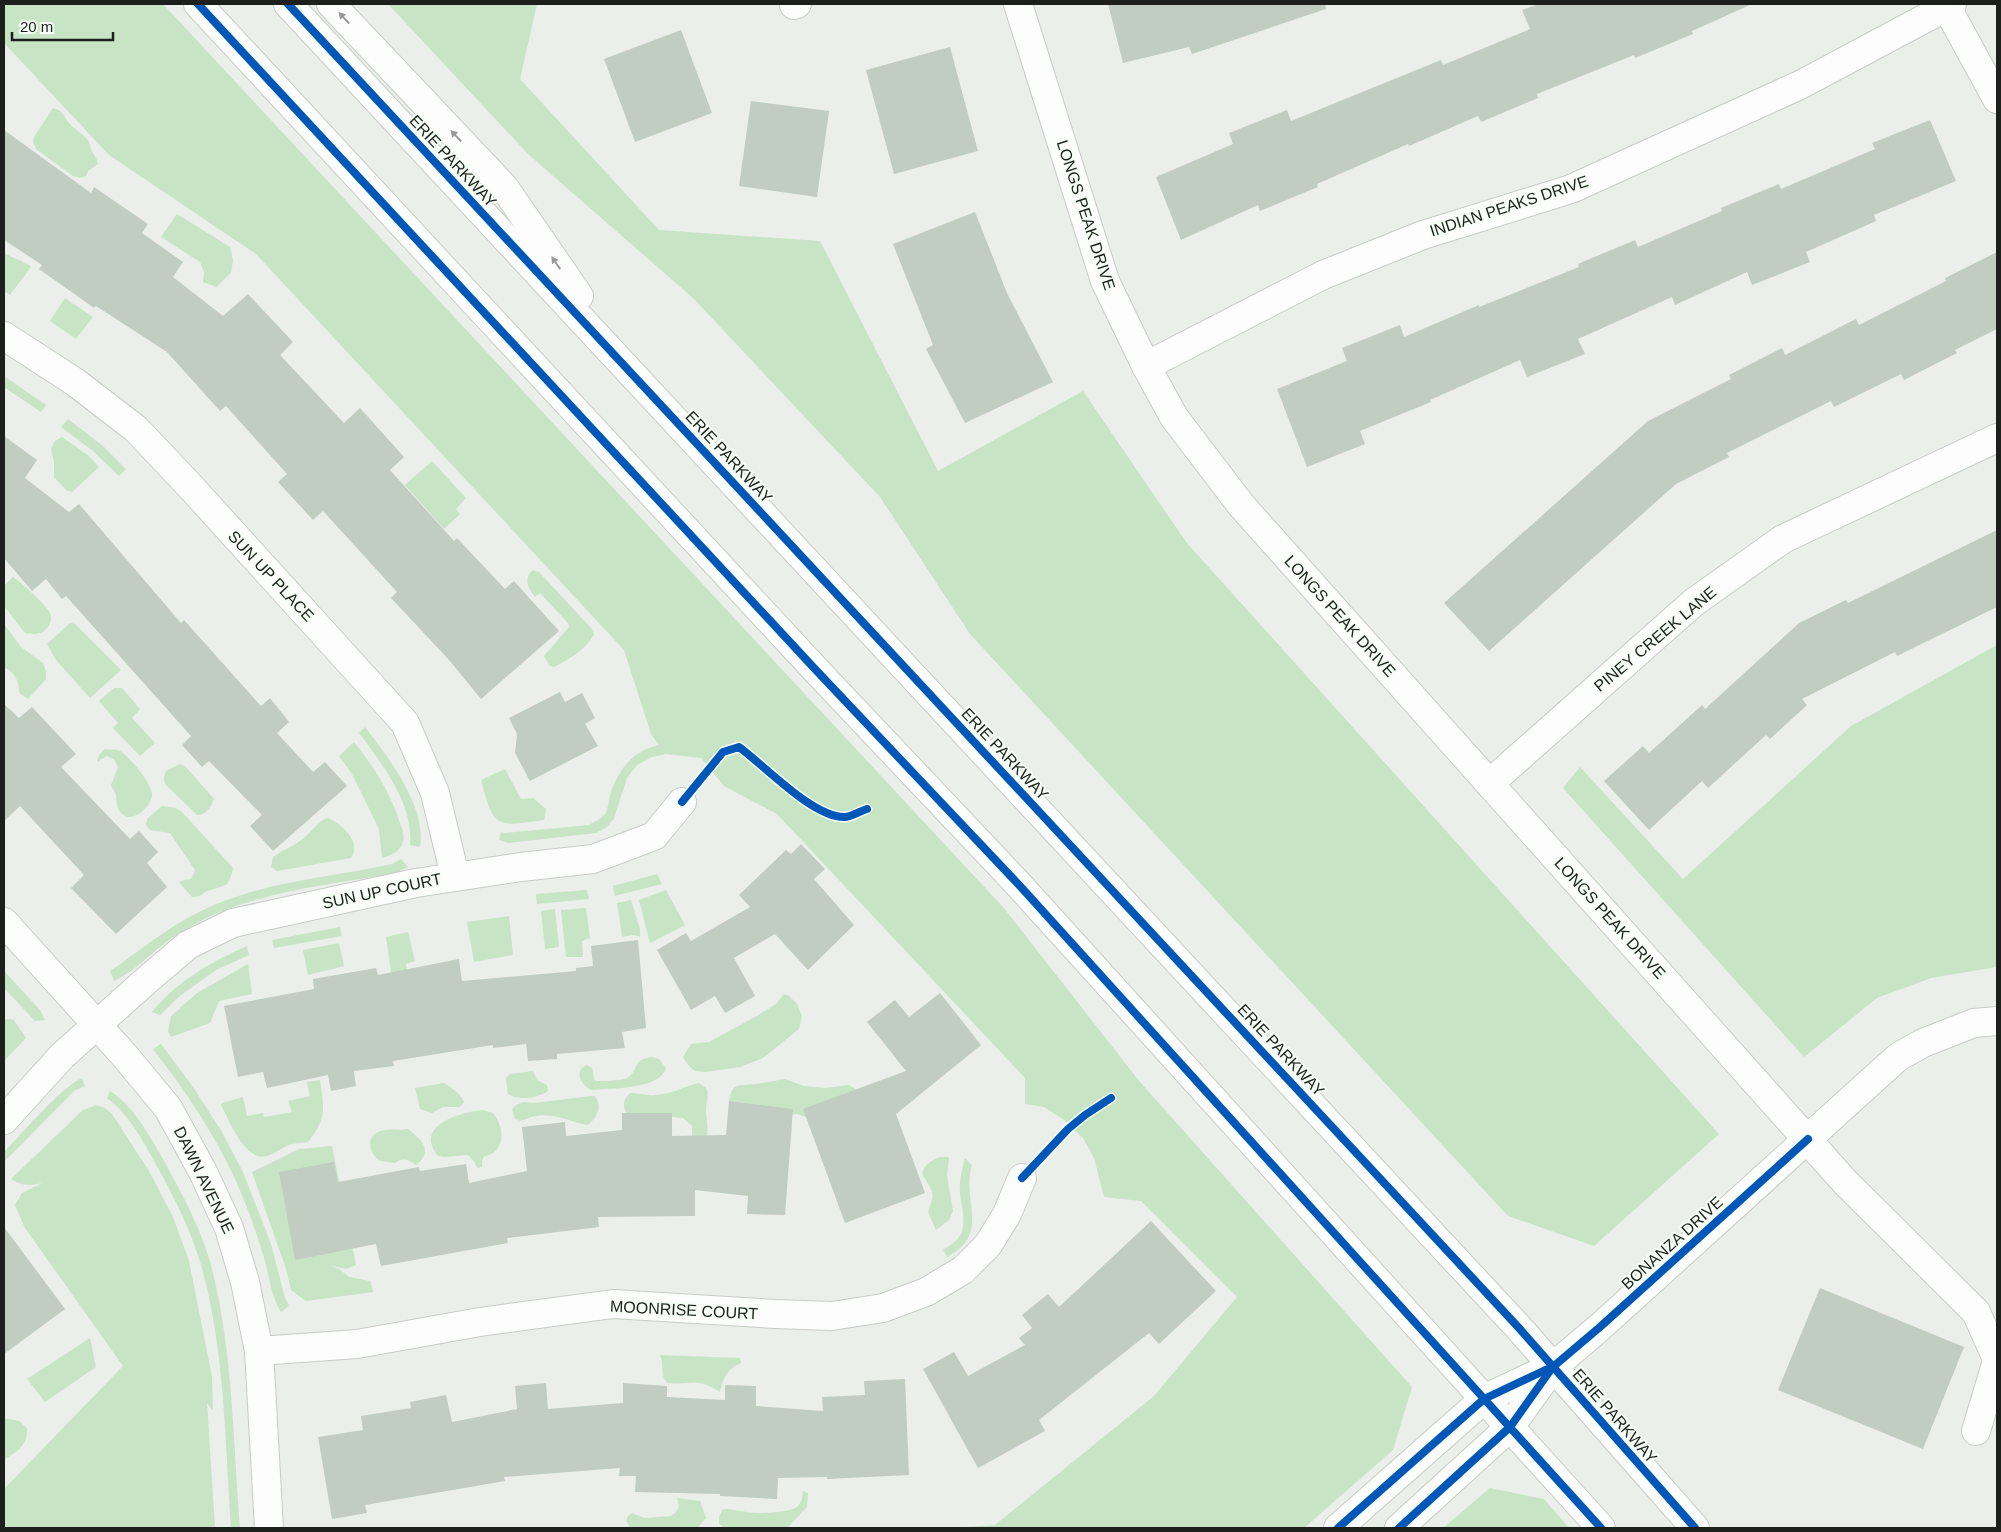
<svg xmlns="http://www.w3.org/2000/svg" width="2001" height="1532" viewBox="0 0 2001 1532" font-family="Helvetica,sans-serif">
	<rect width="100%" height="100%" fill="#eaefea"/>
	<g fill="#c7e4c5">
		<path d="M 4,4 L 163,4 L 1003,907 L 1140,1082 L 1412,1387 L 1393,1450 L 1304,1528 L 949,1528 L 995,1525 L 1154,1396 L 1237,1297 L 1141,1201 L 1104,1197 L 1094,1158 L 1083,1138 L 1064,1120 L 1044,1107 L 1025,1104 L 1025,1078 L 777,814 L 724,786 L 701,758 L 666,754 L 652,757 L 637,765 L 627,778 L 614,818 L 607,827 L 596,833 L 508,843 L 499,840 L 501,832 L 505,833 L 589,825 C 594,822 601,819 605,814 C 608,809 609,801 610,795 C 618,770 632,751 659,745 L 651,734 L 624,650 L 256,254 L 109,155 L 4,43 Z"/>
		<path d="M 388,4 L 537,4 L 520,79 L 659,230 L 820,241 L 938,471 L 1083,391 L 1186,542 L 1719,1134 L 1594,1246 L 1508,1216 L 970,634 L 880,497 L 693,298 L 528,154 Z"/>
		<path d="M 53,108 C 63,110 63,116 69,123 C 74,129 82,133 87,139 C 91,144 90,149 93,153 C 96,158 97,159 98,164 L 88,171 L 86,176 L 80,178 L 73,176 L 36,149 L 33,142 L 34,137 Z"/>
		<path d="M 177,214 L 230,247 L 233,260 L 231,273 L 216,287 L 203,282 L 204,272 L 200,262 L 161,237 Z"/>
		<path d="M 4,253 C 11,257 28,263 31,267 L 10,295 L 4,291 Z"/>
		<path d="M 65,298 L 93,317 L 76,339 L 50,321 Z"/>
		<path d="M 4,376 L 46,405 L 41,412 L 4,387 Z"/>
		<path d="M 68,419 L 103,446 L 126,469 L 119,476 L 93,451 L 61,427 Z"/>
		<path d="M 62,437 L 89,456 L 99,467 L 72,492 L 66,490 L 54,477 L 54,461 L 51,449 L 55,441 Z"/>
		<path d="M 432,461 L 466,498 L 456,509 L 460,514 L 444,529 L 405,485 Z"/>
		<path d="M 533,570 L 539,572 L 591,628 L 594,634 C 586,650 569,659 554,667 L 550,666 L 544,656 L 569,627 L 568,623 L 540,593 L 535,597 C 528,588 523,578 533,570 Z"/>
		<path d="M 13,577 C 21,582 46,605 50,613 C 53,620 49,627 44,631 C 38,635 32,634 25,633 L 4,606 L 4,586 Z"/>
		<path d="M 70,623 L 75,624 L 121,670 L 90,698 L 56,660 L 47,644 Z"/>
		<path d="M 4,624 L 21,647 L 43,663 L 46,671 L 46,679 L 28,699 L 19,693 C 19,680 15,673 4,667 Z"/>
		<path d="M 1997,645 L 1997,967 L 1931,978 L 1877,998 L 1804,1057 L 1563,788 L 1580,767 L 1683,879 L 1851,726 Z"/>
		<path d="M 114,688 L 122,688 L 140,709 L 132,718 L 155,743 L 140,756 L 113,728 L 118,723 L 99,701 Z"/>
		<path d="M 365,727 C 388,757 427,807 420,847 L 410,845 C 414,804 382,764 359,733 Z"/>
		<path d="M 354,742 C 374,767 390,792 400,823 C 402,829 405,836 403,842 C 400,852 391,855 382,858 L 379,829 L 352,774 L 339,756 Z"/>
		<path d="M 105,749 C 109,750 116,749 120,751 C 129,756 152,784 152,794 C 152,806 133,824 122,814 C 116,808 117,802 116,795 C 115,792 112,788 111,785 L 118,767 L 114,759 L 107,756 L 97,762 L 99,755 Z"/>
		<path d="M 180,764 L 185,766 L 214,799 C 211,807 206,815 197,815 L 165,784 L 164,778 L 166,771 Z"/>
		<path d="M 505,769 L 521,799 L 533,798 L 546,809 L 544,820 C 494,827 494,828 481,780 Z"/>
		<path d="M 162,806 L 176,808 L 182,812 L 233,868 C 229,888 225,885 210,890 C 201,893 203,897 192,897 L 179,882 C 188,877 191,884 195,870 L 170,833 L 150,830 L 146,825 L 147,819 Z"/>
		<path d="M 328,818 C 342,824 362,842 351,858 L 277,871 L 271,867 L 273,857 C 284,849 297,845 307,835 C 314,829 319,820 328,818 Z"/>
		<path d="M 401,859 L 408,867 L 395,873 C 330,885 258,891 199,922 C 190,927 181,932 172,938 C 152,951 136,971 114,981 L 110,971 C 140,951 166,928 199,912 C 258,882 328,878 392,864 Z"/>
		<path d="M 657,874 L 662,884 L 615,896 L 613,886 Z"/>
		<path d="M 587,890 L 589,899 L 537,904 L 536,894 Z"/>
		<path d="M 666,890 L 685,925 L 650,943 L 639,900 Z"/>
		<path d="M 631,900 L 640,929 L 640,937 L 634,935 L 622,937 L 617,903 Z"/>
		<path d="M 586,908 L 590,938 L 582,941 L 583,957 L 566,957 L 561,910 Z"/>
		<path d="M 555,909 L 559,947 L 545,949 L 541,911 Z"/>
		<path d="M 509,916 L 513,955 L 474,962 L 467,922 Z"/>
		<path d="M 340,927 L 342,936 L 274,948 L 272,940 Z"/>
		<path d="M 408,932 L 415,961 L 406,964 L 409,982 L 393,985 L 386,937 Z"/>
		<path d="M 339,943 L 344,966 L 308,975 L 303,950 Z"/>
		<path d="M 247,946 L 249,955 L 216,970 L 181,995 L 160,1015 L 152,1012 C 177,981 211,962 247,946 Z"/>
		<path d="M 248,964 L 252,994 L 219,1001 L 210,1023 L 171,1037 L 168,1031 L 171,1016 L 197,993 Z"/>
		<path d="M 4,971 L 40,1010 L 45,1020 L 35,1021 L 4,988 Z"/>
		<path d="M 784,994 L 789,996 L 797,1004 L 802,1016 L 799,1029 L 763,1058 L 740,1067 L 705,1072 L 695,1071 L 688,1065 L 683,1057 L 691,1044 L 709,1042 L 755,1017 L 776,1004 Z"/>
		<path d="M 9,1019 L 14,1020 L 26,1038 L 4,1061 L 4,1020 Z"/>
		<path d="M 161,1044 L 193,1087 L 222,1132 L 243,1172 L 271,1244 L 285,1298 L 289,1306 L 281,1312 C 272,1298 270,1281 266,1265 C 262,1249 256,1233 251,1218 C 228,1154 194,1102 153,1049 Z"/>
		<path d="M 652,1057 L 659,1059 L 666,1068 C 659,1090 611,1088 591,1090 C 582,1085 573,1072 586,1065 L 592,1068 L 594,1079 L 596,1081 C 603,1081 624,1081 629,1077 C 639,1068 633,1059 652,1057 Z"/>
		<path d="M 533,1071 L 537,1080 L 547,1085 L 548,1091 C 538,1098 519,1101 508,1094 L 506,1078 L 510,1074 Z"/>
		<path d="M 82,1078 L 85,1086 L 74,1091 L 4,1162 L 4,1152 C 23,1133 60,1088 82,1078 Z"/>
		<path d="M 785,1079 L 804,1086 L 825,1088 L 849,1085 L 863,1094 L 831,1125 L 797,1114 L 781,1116 L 736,1112 L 729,1105 C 730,1082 738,1086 756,1084 C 766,1083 776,1080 785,1079 Z"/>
		<path d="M 320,1080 C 324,1109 327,1118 308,1142 C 303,1143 297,1143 292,1144 C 284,1146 276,1153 267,1156 C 245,1162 229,1120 221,1105 L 222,1103 L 243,1097 L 247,1116 L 263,1113 L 264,1117 L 292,1112 L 288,1101 L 310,1096 L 307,1082 Z"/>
		<path d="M 444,1083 C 452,1088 460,1093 464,1102 L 460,1107 L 443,1107 L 432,1113 L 420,1109 L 415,1088 Z"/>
		<path d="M 699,1083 L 707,1089 C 709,1097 706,1102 706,1109 C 706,1121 710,1130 705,1142 L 692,1140 L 692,1126 L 683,1118 L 663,1116 L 631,1120 C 624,1110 620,1102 630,1093 C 638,1093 647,1096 655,1095 C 671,1095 683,1086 699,1083 Z"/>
		<path d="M 110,1091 C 133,1105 149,1135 163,1159 C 181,1192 201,1228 211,1265 C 233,1350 233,1441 240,1528 L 231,1528 C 225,1441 225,1350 201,1265 C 191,1231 175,1199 158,1168 C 145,1144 129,1114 107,1098 Z"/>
		<path d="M 590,1096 L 595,1096 C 603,1108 597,1117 588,1125 C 562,1120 548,1108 521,1121 L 515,1119 L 512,1109 L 516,1105 L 523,1102 L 534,1103 Z"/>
		<path d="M 96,1105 L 105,1108 L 112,1114 L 149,1171 L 173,1217 L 189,1261 L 212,1377 L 213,1411 L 207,1403 L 215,1528 L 4,1528 L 4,1489 L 123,1366 L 25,1228 L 15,1205 L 22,1193 L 42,1183 C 30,1186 22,1186 11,1179 L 83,1110 Z"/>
		<path d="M 482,1110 L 493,1113 C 501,1123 506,1139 496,1150 C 489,1159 481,1151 482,1167 L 477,1168 L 474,1161 L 468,1155 L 445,1157 L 438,1156 C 414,1125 459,1113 482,1110 Z"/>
		<path d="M 408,1129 C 422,1140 434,1151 416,1165 C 408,1159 403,1157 395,1163 C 390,1162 383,1162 379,1160 C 370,1154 366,1139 376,1133 C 385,1127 397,1131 408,1129 Z"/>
		<path d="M 332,1146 L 356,1265 L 346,1269 L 329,1265 L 339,1269 L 349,1277 L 370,1281 L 373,1292 L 306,1301 L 291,1290 L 286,1269 L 252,1172 L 299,1149 Z"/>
		<path d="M 940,1157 L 949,1157 L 947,1175 L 953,1211 L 949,1220 L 936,1230 L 928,1212 C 936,1192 933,1192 922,1174 C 925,1164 930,1161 940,1157 Z"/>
		<path d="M 965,1158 L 972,1165 C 961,1202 992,1233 947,1257 L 943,1250 C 950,1245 960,1240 962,1231 C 966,1219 961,1205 960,1193 C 959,1180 962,1170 965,1158 Z"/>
		<path d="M 90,1338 L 96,1367 L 45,1402 L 27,1379 Z"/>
		<path d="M 660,1355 L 740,1358 L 741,1363 C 727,1369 724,1377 720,1392 C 694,1376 693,1386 667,1383 C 659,1374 665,1364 660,1355 Z"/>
		<path d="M 4,1418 L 19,1421 L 27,1428 C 28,1446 17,1451 4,1460 Z"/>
		<path d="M 1490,1488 L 1544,1499 L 1569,1528 L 1443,1528 Z"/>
		<path d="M 803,1491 L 808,1493 L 807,1507 L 788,1527 L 781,1528 L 725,1528 L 719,1524 L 719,1517 L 723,1509 C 732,1509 738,1511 747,1512 C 757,1514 791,1513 798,1506 C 802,1502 802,1496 803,1491 Z"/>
		<path d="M 677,1498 L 700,1501 L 706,1518 L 697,1528 L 631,1528 L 626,1521 L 628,1516 L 632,1513 L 645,1518 L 671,1516 L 676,1512 L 679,1506 Z"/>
	</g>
	<g fill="#c1cdc0">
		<path d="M 1108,4 L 1325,4 L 1326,9 L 1192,54 L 1189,47 L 1123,63 Z"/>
		<path d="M 1539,4 L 1752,4 L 1692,31 L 1693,34 L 1635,58 L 1634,55 L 1537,94 L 1538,98 L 1481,122 L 1478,116 L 1409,146 L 1408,144 L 1317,184 L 1318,187 L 1260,211 L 1258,205 L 1181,240 L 1156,177 L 1233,144 L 1229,133 L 1287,110 L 1291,121 L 1441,60 L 1443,65 L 1530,29 L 1522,10 Z"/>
		<path d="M 681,30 L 712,113 L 635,142 L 604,59 Z"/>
		<path d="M 950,47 L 978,151 L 894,174 L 866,70 Z"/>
		<path d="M 751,101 L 829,111 L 817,197 L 739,186 Z"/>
		<path d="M 1930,120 L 1956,181 L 1874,215 L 1876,221 L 1806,252 L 1810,262 L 1752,285 L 1747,272 L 1675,305 L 1672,297 L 1578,339 L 1585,354 L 1527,377 L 1520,360 L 1430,400 L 1431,402 L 1360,431 L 1365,444 L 1307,467 L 1277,389 L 1347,361 L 1342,348 L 1400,325 L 1404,337 L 1479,305 L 1479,307 L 1579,267 L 1578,264 L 1635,240 L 1638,247 L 1722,211 L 1721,208 L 1779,184 L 1781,189 L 1875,149 L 1872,143 Z"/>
		<path d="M 4,130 L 91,193 L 94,187 L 148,224 L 142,233 L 183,262 L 173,277 L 223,316 L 248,294 L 293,342 L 280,355 L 344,423 L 360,408 L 404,457 L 390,470 L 454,541 L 457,538 L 505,589 L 514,581 L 559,631 L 481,699 L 450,661 L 391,598 L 397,592 L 323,511 L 313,520 L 278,482 L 287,474 L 226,406 L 220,411 L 167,352 L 96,306 L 94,308 L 39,269 L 42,265 L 4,240 Z"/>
		<path d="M 975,212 L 1007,293 L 1053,382 L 965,423 L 926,349 L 933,345 L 893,244 Z"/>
		<path d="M 1997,252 L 1997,329 L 1955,350 L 1957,353 L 1904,380 L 1901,374 L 1834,407 L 1831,401 L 1727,453 L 1729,457 L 1676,484 L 1489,651 L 1444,603 L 1648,421 L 1731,379 L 1729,375 L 1782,348 L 1785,355 L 1856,319 L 1859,325 L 1946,281 L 1945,278 Z"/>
		<path d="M 4,436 L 37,460 L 25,478 L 69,512 L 79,504 L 181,623 L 184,620 L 261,706 L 270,698 L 289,722 L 277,733 L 313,772 L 325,762 L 347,786 L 273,851 L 250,826 L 262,815 L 209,761 L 202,767 L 182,745 L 191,736 L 66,596 L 62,599 L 46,579 L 32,591 L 4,558 Z"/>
		<path d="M 1997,530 L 1997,607 L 1897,656 L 1895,652 L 1802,699 L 1807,705 L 1770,739 L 1766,735 L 1708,788 L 1702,781 L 1649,830 L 1604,781 L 1643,746 L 1649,753 L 1702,705 L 1705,709 L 1799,623 L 1846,600 L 1848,603 Z"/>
		<path d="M 560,692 L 565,702 L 582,693 L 595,718 L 585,724 L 598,746 L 530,781 L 515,753 L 517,734 L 509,718 Z"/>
		<path d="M 4,704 L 19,718 L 32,707 L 76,754 L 61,767 L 130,839 L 139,831 L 158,852 L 147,863 L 167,887 L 116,934 L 71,888 L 84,875 L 20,806 L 4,821 Z"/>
		<path d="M 801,844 L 825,869 L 814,879 L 854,925 L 808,970 L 775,934 L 734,958 L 755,996 L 725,1013 L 715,996 L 691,1010 L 657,950 L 686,933 L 691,941 L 750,907 L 739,895 L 786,850 L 791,854 Z"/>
		<path d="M 638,940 L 646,1028 L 622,1032 L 625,1048 L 557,1054 L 557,1059 L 528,1061 L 526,1044 L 493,1048 L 493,1045 L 393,1061 L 394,1066 L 354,1071 L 356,1086 L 331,1091 L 328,1075 L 267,1088 L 263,1072 L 238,1077 L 224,1006 L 314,989 L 313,979 L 376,968 L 378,975 L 459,959 L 462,981 L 576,971 L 576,968 L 593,966 L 591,946 Z"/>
		<path d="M 940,993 L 981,1045 L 896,1114 L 925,1193 L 845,1223 L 803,1109 L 906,1071 L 867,1022 L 895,1000 L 909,1017 Z"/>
		<path d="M 729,1101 L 793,1109 L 785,1215 L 747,1214 L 748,1196 L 695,1190 L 695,1216 L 598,1217 L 599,1227 L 507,1238 L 508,1243 L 381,1266 L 376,1244 L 295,1260 L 279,1172 L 334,1162 L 338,1182 L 419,1167 L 420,1171 L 466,1164 L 469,1183 L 527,1171 L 522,1127 L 565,1122 L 566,1136 L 622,1130 L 622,1113 L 672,1113 L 672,1136 L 726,1135 Z"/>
		<path d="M 1151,1221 L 1216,1291 L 1159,1344 L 1149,1333 L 1039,1420 L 1045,1431 L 978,1468 L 923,1369 L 954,1352 L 968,1376 L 1025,1345 L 1019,1338 L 1032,1328 L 1022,1315 L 1048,1294 L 1059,1307 Z"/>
		<path d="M 4,1227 L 65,1309 L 4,1354 Z"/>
		<path d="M 1820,1288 L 1964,1347 L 1923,1449 L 1778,1390 Z"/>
		<path d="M 905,1379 L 909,1475 L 827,1479 L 827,1477 L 778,1478 L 777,1499 L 720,1496 L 720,1494 L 635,1492 L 636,1476 L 619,1476 L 620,1468 L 504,1477 L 505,1481 L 365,1505 L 367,1513 L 332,1519 L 318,1437 L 363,1430 L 361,1416 L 411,1408 L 410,1402 L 446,1395 L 452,1422 L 517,1409 L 515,1386 L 546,1383 L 548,1409 L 623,1403 L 623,1383 L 667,1386 L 667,1397 L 725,1400 L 725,1385 L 756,1386 L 756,1406 L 823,1411 L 822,1397 L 865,1395 L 864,1381 Z"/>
	</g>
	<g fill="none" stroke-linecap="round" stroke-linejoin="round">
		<defs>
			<g id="minor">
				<path d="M 1018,4 L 1105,281 L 1146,366 L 1174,417 L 1241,505 L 1845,1182 L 1976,1312 L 1997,1359"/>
				<path d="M 1945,4 L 1997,99"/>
				<path d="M 794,5 L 797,4"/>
				<path d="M 4,336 L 75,382 L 136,429 L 190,486 L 405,723 L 435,793 L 455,876"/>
				<path d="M 1146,366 L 1323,275 L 1423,235 L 1571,189 L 1800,85 L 1952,4"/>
				<path d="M 1490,783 L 1693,603 L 1783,539 L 1997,438"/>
				<path d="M 4,922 L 125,1056 L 168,1108 L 203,1172 L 229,1228 L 245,1282 L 259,1351 L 269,1528"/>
				<path d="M 4,1120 L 62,1056 L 148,979 L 188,945 L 233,923 L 416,883 L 521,867 L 593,859 L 654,836 L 682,802"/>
				<path d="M 259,1351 L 357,1344 L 480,1322 L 613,1304 L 775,1314 L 832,1316 L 883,1308 L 926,1292 L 963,1270 L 988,1245 L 1007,1214 L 1022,1178"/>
				<path d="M 1976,1431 L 1997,1361"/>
				<path d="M 1338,1528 L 1484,1399 L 1554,1366 L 1600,1327 L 1898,1057 L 1923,1043 L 1974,1023 L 1997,1021"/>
				<path d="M 1399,1528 L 1510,1427 L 1553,1367"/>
			</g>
			<g id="major">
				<path d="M 198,4 L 814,668 L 1020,886 L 1601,1528"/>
				<path d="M 288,4 L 1519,1328 L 1695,1528"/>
				<path d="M 331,4 L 504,187 L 579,296"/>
			</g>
		</defs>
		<use href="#minor" stroke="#c8ccc8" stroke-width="30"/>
		<use href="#major" stroke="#c8ccc8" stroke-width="30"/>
		<use href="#minor" stroke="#fcfdfc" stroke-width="28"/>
		<use href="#major" stroke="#fcfdfc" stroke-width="28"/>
		<defs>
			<g id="cycleway">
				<path d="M 198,4 L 814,668 L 1020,886 L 1601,1528"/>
				<path d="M 288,4 L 1519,1328 L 1695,1528"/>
				<path d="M 682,802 L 723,752 L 739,747 C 764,765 813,818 845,817 C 851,817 860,811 867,809"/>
				<path d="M 1022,1178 L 1068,1129 L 1085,1115 L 1111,1098"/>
				<path d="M 1338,1528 L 1484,1399 L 1554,1366 L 1600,1327 L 1808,1139"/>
				<path d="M 1399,1528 L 1510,1427 L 1552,1368"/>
			</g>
		</defs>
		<use href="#cycleway" stroke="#f6fff5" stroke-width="11"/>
		<use href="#cycleway" stroke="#0057b8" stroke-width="8"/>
	</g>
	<defs><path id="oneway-solid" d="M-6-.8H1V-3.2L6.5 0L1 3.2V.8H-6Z" transform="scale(1.25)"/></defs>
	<g fill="#979997">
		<use href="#oneway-solid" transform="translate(344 18) rotate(-133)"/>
		<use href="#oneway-solid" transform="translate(456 136) rotate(-133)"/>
		<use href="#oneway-solid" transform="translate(556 263) rotate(-125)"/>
	</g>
	<g text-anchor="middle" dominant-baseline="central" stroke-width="4" stroke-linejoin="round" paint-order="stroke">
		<g font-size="16" fill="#1c1f1c" stroke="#f6fff5">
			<text transform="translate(453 161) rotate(47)">ERIE PARKWAY</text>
			<text transform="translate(1509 206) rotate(-18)">INDIAN PEAKS DRIVE</text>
			<text transform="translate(1086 215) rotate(72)">LONGS PEAK DRIVE</text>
			<text transform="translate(729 457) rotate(47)">ERIE PARKWAY</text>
			<text transform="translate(271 576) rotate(47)">SUN UP PLACE</text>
			<text transform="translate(1340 616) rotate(48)">LONGS PEAK DRIVE</text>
			<text transform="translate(1655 639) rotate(-40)">PINEY CREEK LANE</text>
			<text transform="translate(1005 754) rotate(47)">ERIE PARKWAY</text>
			<text transform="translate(382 891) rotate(-12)">SUN UP COURT</text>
			<text transform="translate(1610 918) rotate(48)">LONGS PEAK DRIVE</text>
			<text transform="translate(1281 1050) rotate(47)">ERIE PARKWAY</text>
			<text transform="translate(204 1180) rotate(64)">DAWN AVENUE</text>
			<text transform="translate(1672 1243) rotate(-42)">BONANZA DRIVE</text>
			<text transform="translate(684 1310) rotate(3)">MOONRISE COURT</text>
			<text transform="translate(1615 1416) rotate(49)">ERIE PARKWAY</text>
		</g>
	</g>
	<rect width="2001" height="1532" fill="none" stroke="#1c1f1c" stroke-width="10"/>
	<path d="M12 32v8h101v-8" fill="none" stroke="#1c1f1c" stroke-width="2.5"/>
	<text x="20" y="32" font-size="15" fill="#1c1f1c" stroke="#f6fff5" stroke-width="4" paint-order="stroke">20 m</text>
</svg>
